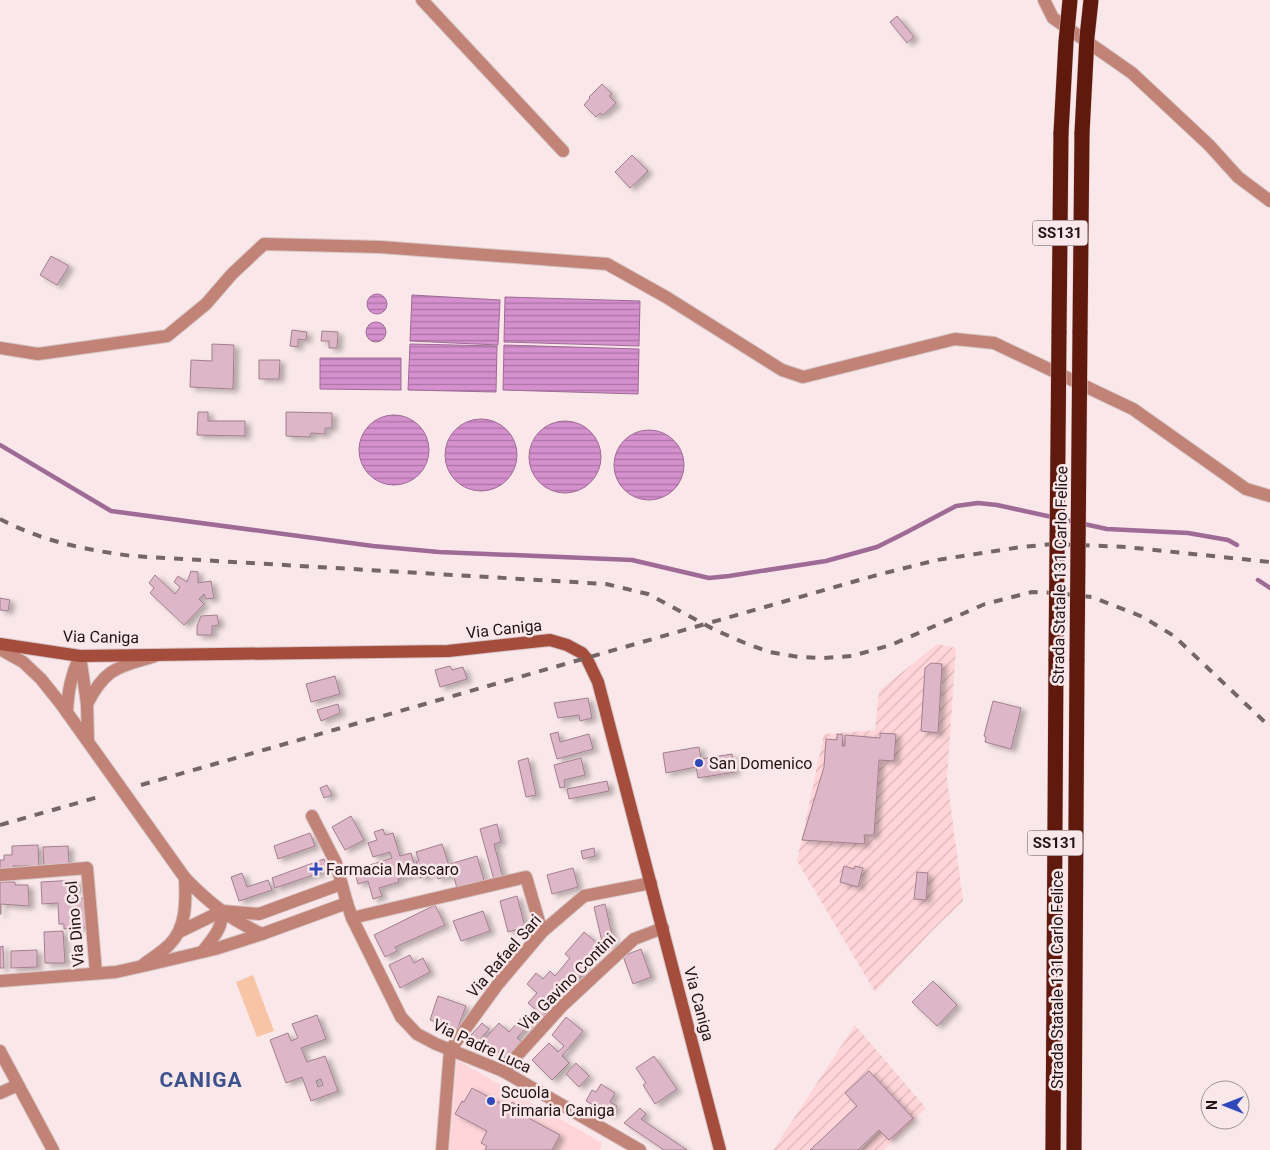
<svg xmlns="http://www.w3.org/2000/svg" width="1270" height="1150" viewBox="0 0 1270 1150" font-family="Roboto,sans-serif">
	<defs>
		<pattern id="industrial-furrows" width="10" height="10" patternUnits="userSpaceOnUse" patternTransform="scale(1.25)"><rect width="10" height="10" fill="#ffd5d9"/><path d="M-1 1l2-2M0 10L10 0M9 11l2-2" fill="none" stroke="#dab6b9"/></pattern>
		<pattern id="water-rules" width="6" height="5" patternUnits="userSpaceOnUse" patternTransform="scale(1.25)"><rect width="6" height="5" fill="#d590ce"/><path d="M0 2.5h6" fill="none" stroke="#ac74a6"/></pattern>
		<filter id="shadow"><feDropShadow dx="5" dy="3" stdDeviation="2.5" flood-color="#0004"/></filter>
	</defs>
	<rect width="100%" height="100%" fill="#f9e7e9"/>
	<path fill="#ffd5d9" d="M 457,1060 L 602,1143 L 600,1150 L 449,1150 Z"/>
	<g fill="url(#industrial-furrows)">
		<path d="M 937,644 L 956,648 L 947,778 L 963,901 L 934,929 L 875,992 L 797,861 L 824,734 L 875,730 L 879,691 Z"/>
		<path d="M 855,1025 L 926,1108 L 884,1150 L 773,1150 Z"/>
	</g>
	<path fill="#f7c5a6" d="M 253,975 L 274,1031 L 257,1037 L 236,982 Z"/>
	<g fill="url(#water-rules)" stroke="#9f6b96">
		<circle cx="377" cy="304" r="10"/>
		<path d="M 412,295 L 500,300 L 498,345 L 410,341 Z"/>
		<path d="M 505,297 L 640,301 L 639,346 L 504,342 Z"/>
		<circle cx="376" cy="332" r="10"/>
		<path d="M 410,344 L 497,346 L 496,392 L 408,390 Z"/>
		<path d="M 504,345 L 639,349 L 638,394 L 503,390 Z"/>
		<path d="M 320,358 L 401,358 L 401,390 L 320,389 Z"/>
		<circle cx="394" cy="450" r="35"/>
		<circle cx="481" cy="455" r="36"/>
		<circle cx="565" cy="457" r="36"/>
		<circle cx="649" cy="465" r="35"/>
	</g>
	<g fill="none" stroke-linecap="round" stroke-linejoin="round">
		<g stroke="#9f6b96" stroke-width="4.5">
			<path d="M 0,445 L 111,511 L 373,546 L 439,552 L 632,560 L 709,578 L 729,576 L 826,561 L 877,547 L 905,533 L 956,506 L 978,503 L 997,505 L 1107,529 L 1188,533 L 1228,540 L 1237,545"/>
			<path d="M 1258,580 L 1270,588"/>
		</g>
	</g>
	<g fill="#ddb7c7" stroke="#a27f8e" fill-rule="evenodd" filter="url(#shadow)">
		<path d="M 897,16 L 914,37 L 907,43 L 890,22 Z"/>
		<path d="M 602,84 L 612,94 L 609,96 L 616,103 L 603,115 L 600,113 L 596,117 L 584,105 L 590,98 L 589,97 Z"/>
		<path d="M 632,155 L 648,171 L 630,188 L 615,172 Z"/>
		<path d="M 51,256 L 69,266 L 57,285 L 40,275 Z"/>
		<path d="M 292,330 L 307,332 L 306,340 L 298,339 L 298,347 L 290,346 Z"/>
		<path d="M 322,331 L 338,332 L 337,348 L 329,348 L 329,341 L 321,341 Z"/>
		<path d="M 212,344 L 234,345 L 233,389 L 190,387 L 191,360 L 212,361 Z"/>
		<path d="M 259,360 L 280,360 L 279,379 L 259,379 Z"/>
		<path d="M 198,412 L 208,412 L 208,421 L 245,421 L 245,436 L 197,435 Z"/>
		<path d="M 286,412 L 332,413 L 332,428 L 325,428 L 325,434 L 311,433 L 310,437 L 286,436 Z"/>
		<path d="M 191,571 L 198,572 L 198,583 L 211,581 L 214,598 L 206,599 L 204,594 L 199,599 L 204,604 L 184,625 L 150,593 L 154,588 L 149,583 L 155,575 L 175,594 L 180,587 L 174,582 L 178,576 L 187,582 Z"/>
		<path d="M 0,598 L 10,600 L 8,611 L 0,610 Z"/>
		<path d="M 217,615 L 219,625 L 212,626 L 212,635 L 197,635 L 197,626 L 201,616 Z"/>
		<path d="M 931,663 L 942,664 L 938,733 L 921,731 L 925,668 Z"/>
		<path d="M 450,666 L 452,670 L 463,667 L 467,679 L 440,687 L 435,670 Z"/>
		<path d="M 335,676 L 340,694 L 311,702 L 306,684 Z"/>
		<path d="M 588,698 L 592,718 L 580,721 L 579,715 L 558,718 L 554,703 Z"/>
		<path d="M 993,701 L 1021,708 L 1011,749 L 985,742 L 986,737 L 984,736 Z"/>
		<path d="M 338,704 L 340,713 L 321,721 L 317,710 Z"/>
		<path d="M 558,732 L 560,742 L 589,734 L 593,749 L 557,759 L 550,734 Z"/>
		<path d="M 880,733 L 896,734 L 894,761 L 879,760 L 874,835 L 864,835 L 865,844 L 802,840 L 824,767 L 826,739 L 837,740 L 837,734 L 843,735 L 842,746 L 845,746 L 845,735 L 880,738 Z"/>
		<path d="M 699,747 L 701,759 L 732,754 L 735,772 L 698,778 L 696,767 L 666,773 L 663,753 Z"/>
		<path d="M 528,758 L 536,795 L 526,797 L 518,761 Z"/>
		<path d="M 581,758 L 585,775 L 564,780 L 565,787 L 560,788 L 554,765 Z"/>
		<path d="M 607,781 L 609,791 L 569,799 L 567,789 Z"/>
		<path d="M 327,785 L 332,795 L 324,798 L 320,788 Z"/>
		<path d="M 351,816 L 364,840 L 345,850 L 332,827 Z"/>
		<path d="M 497,824 L 501,842 L 494,844 L 503,878 L 494,880 L 480,829 Z"/>
		<path d="M 383,829 L 385,835 L 393,833 L 400,856 L 411,853 L 417,873 L 398,879 L 399,882 L 379,888 L 382,896 L 373,899 L 368,881 L 358,884 L 354,870 L 392,858 L 390,852 L 373,857 L 368,843 L 377,840 L 374,832 Z"/>
		<path d="M 310,833 L 315,846 L 278,859 L 274,846 Z"/>
		<path d="M 442,844 L 452,875 L 438,879 L 434,869 L 429,871 L 430,875 L 420,878 L 416,862 L 419,861 L 416,852 Z"/>
		<path d="M 38,845 L 39,868 L 30,869 L 30,866 L 13,866 L 14,870 L 0,872 L 0,860 L 4,860 L 4,855 L 12,855 L 12,846 Z"/>
		<path d="M 68,846 L 69,865 L 44,867 L 43,847 Z"/>
		<path d="M 594,848 L 595,856 L 583,859 L 581,851 Z"/>
		<path d="M 477,856 L 484,880 L 457,888 L 450,864 Z"/>
		<path d="M 324,859 L 328,870 L 275,888 L 272,878 Z"/>
		<path d="M 844,866 L 854,869 L 855,866 L 863,868 L 858,887 L 840,882 Z"/>
		<path d="M 573,868 L 578,887 L 552,894 L 547,875 Z"/>
		<path d="M 917,872 L 928,873 L 926,900 L 914,899 Z"/>
		<path d="M 242,873 L 247,887 L 268,880 L 272,890 L 239,901 L 231,877 Z"/>
		<path d="M 77,880 L 77,890 L 72,891 L 73,899 L 85,898 L 86,927 L 64,929 L 64,924 L 59,924 L 58,903 L 42,904 L 41,882 Z"/>
		<path d="M 0,882 L 15,882 L 15,885 L 28,885 L 29,906 L 1,904 L 1,914 L 0,914 Z"/>
		<path d="M 517,896 L 525,927 L 508,932 L 500,901 Z"/>
		<path d="M 605,904 L 614,944 L 603,946 L 594,907 Z"/>
		<path d="M 435,905 L 445,925 L 395,947 L 397,951 L 385,957 L 374,935 Z"/>
		<path d="M 483,911 L 490,931 L 461,941 L 453,921 Z"/>
		<path d="M 63,931 L 65,963 L 45,963 L 44,932 Z"/>
		<path d="M 584,932 L 602,947 L 583,969 L 585,971 L 578,979 L 576,978 L 538,1023 L 530,1017 L 536,1010 L 528,1003 L 537,993 L 527,984 L 536,973 L 543,979 L 550,971 L 555,976 L 570,958 L 565,954 Z"/>
		<path d="M 3,946 L 4,968 L 0,968 L 0,947 Z"/>
		<path d="M 641,949 L 651,977 L 633,984 L 623,956 Z"/>
		<path d="M 37,950 L 37,967 L 11,968 L 11,951 Z"/>
		<path d="M 410,955 L 414,963 L 423,958 L 430,972 L 400,988 L 389,965 Z"/>
		<path d="M 933,981 L 957,1005 L 937,1026 L 912,1002 Z"/>
		<path d="M 438,996 L 466,1006 L 457,1030 L 430,1020 Z"/>
		<path d="M 317,1015 L 326,1039 L 301,1048 L 307,1062 L 325,1056 L 338,1091 L 311,1101 L 302,1077 L 286,1083 L 270,1040 L 288,1033 L 291,1041 L 298,1038 L 292,1024 ZM 321,1079 L 323,1085 L 318,1087 L 316,1081 Z"/>
		<path d="M 524,1015 L 532,1021 L 517,1038 L 521,1041 L 506,1059 L 495,1049 L 493,1052 L 482,1042 L 499,1023 L 509,1032 Z"/>
		<path d="M 566,1017 L 583,1031 L 562,1056 L 569,1063 L 552,1080 L 532,1060 L 549,1043 L 558,1052 L 564,1046 L 552,1035 Z"/>
		<path d="M 482,1023 L 489,1029 L 478,1042 L 471,1035 Z"/>
		<path d="M 654,1056 L 677,1089 L 655,1104 L 643,1085 L 646,1083 L 636,1068 Z"/>
		<path d="M 576,1063 L 589,1076 L 579,1087 L 566,1074 Z"/>
		<path d="M 869,1071 L 913,1118 L 889,1140 L 879,1130 L 858,1150 L 810,1150 L 857,1106 L 845,1093 Z"/>
		<path d="M 601,1084 L 615,1093 L 610,1102 L 617,1106 L 611,1115 L 586,1101 L 592,1090 L 596,1092 Z"/>
		<path d="M 472,1088 L 509,1108 L 512,1102 L 522,1108 L 519,1113 L 560,1135 L 552,1150 L 485,1150 L 487,1146 L 481,1143 L 487,1131 L 455,1114 L 462,1101 L 464,1102 Z"/>
		<path d="M 640,1108 L 646,1114 L 641,1119 L 687,1150 L 664,1150 L 624,1123 Z"/>
	</g>
	<g fill="none" stroke-linecap="round" stroke-linejoin="round">
		<defs>
			<g id="street">
				<path d="M 422,0 L 563,151"/>
				<path d="M 1044,0 L 1053,18 L 1132,73 L 1209,145 L 1238,177 L 1270,201"/>
				<path d="M 0,348 L 38,354 L 167,336 L 206,304 L 232,274 L 264,244 L 380,247 L 607,264 L 666,297 L 782,370 L 803,377 L 955,339 L 994,343 L 1133,409 L 1246,489 L 1270,496"/>
				<path d="M 0,649 L 23,662 L 41,679 L 61,704 L 185,878 C 210,904 230,919 262,934"/>
				<path d="M 80,656 L 87,704 L 88,741"/>
				<path d="M 87,704 C 106,667 117,668 155,656"/>
				<path d="M 67,712 C 68,691 71,675 80,656"/>
				<path d="M 312,816 L 336,863 L 347,903 L 352,918 L 401,1017 L 417,1034 L 436,1044 L 503,1071 L 640,1150"/>
				<path d="M 0,875 L 87,868 L 96,973"/>
				<path d="M 352,918 L 526,877 L 542,932"/>
				<path d="M 179,932 L 222,911 L 259,914 L 341,884"/>
				<path d="M 203,951 C 213,938 223,928 222,911"/>
				<path d="M 144,964 C 152,958 162,952 169,945 C 187,928 186,900 185,878"/>
				<path d="M 0,981 L 116,972 L 156,963 L 215,949 L 262,934 L 347,903"/>
				<path d="M 0,1051 L 53,1150"/>
				<path d="M 503,1071 L 562,1006 L 634,939 L 663,928"/>
				<path d="M 0,1093 L 18,1085"/>
				<path d="M 442,1150 L 450,1050 L 498,984 L 542,932 L 584,896 L 651,883"/>
			</g>
			<path id="secondary" d="M 0,644 L 80,656 L 448,651 L 550,640 L 567,645 L 582,653 L 587,659 L 598,682 L 720,1150"/>
			<g id="highway">
				<path d="M 1059,333 L 1061,133"/>
				<path d="M 1080,333 L 1082,133"/>
				<path d="M 1053,1150 L 1056,659"/>
				<path d="M 1074,1150 L 1077,659"/>
			</g>
		</defs>
		<use href="#street" stroke="#d7c5c7" stroke-width="14"/>
		<use href="#secondary" stroke="#d7c5c7" stroke-width="14"/>
		<use href="#highway" stroke="#d7c5c7" stroke-width="16"/>
		<use href="#street" stroke="#c08376" stroke-width="12"/>
		<use href="#secondary" stroke="#a44d3d" stroke-width="12"/>
		<use href="#highway" stroke="#60190d" stroke-width="15"/>
		<g stroke="#746566" stroke-width="4" stroke-dasharray="9 9" stroke-linecap="butt">
			<path d="M 0,519 C 41,541 86,550 132,556 L 606,584 L 648,594 L 715,630 L 745,643 L 769,652 L 799,657 L 824,658 L 852,656 L 891,645 L 985,604 L 1032,592 L 1056,593 L 1092,597 L 1143,617 L 1174,636 L 1270,727"/>
			<path d="M 141,785 L 877,575 L 937,560 L 1021,547 L 1054,544 L 1126,547 L 1270,562"/>
			<path d="M 0,825 L 102,796"/>
		</g>
		<defs>
			<g id="highway-bridge">
				<path d="M 1061,133 L 1066,42 L 1070,0"/>
				<path d="M 1082,133 L 1087,37 L 1091,0"/>
				<path d="M 1056,659 L 1059,333"/>
				<path d="M 1077,659 L 1080,333"/>
			</g>
		</defs>
		<use href="#highway-bridge" stroke="#d7c5c7" stroke-width="16" stroke-linecap="butt"/>
		<use href="#highway-bridge" stroke="#60190d" stroke-width="15"/>
	</g>
	<g fill="#3049ba" stroke="#f9e7e9" stroke-width="2">
		<circle cx="699" cy="763" r="5"/>
		<path d="M313.5 861.5h5v5h5v5h-5v5h-5v-5h-5v-5h5z"/>
		<circle cx="491" cy="1101" r="5"/>
	</g>
	<g text-anchor="middle" dominant-baseline="central" stroke-width="5" stroke-linejoin="round" paint-order="stroke">
		<g fill="#f9e7e9" stroke="#625355" stroke-width="1">
			<rect x="1032.5" y="220.5" width="55" height="25" rx="4"/>
			<rect x="1027.5" y="830.5" width="55" height="25" rx="4"/>
		</g>
		<g font-size="15" font-weight="bold" fill="#221415">
			<text x="1060" y="233">SS131</text>
			<text x="1055" y="843">SS131</text>
		</g>
		<g font-size="16" fill="#221415" stroke="#f9e7e9">
			<text transform="translate(1060 575) rotate(-89)">Strada Statale 131 Carlo Felice</text>
			<text transform="translate(504 629) rotate(-6)">Via Caniga</text>
			<text transform="translate(101 637) rotate(1)">Via Caniga</text>
			<text transform="translate(75 924) rotate(-95)">Via Dino Col</text>
			<text transform="translate(504 956) rotate(-49)">Via Rafael Sari</text>
			<text transform="translate(1057 980) rotate(-90)">Strada Statale 131 Carlo Felice</text>
			<text transform="translate(567 982) rotate(-45)">Via Gavino Contini</text>
			<text transform="translate(699 1004) rotate(75)">Via Caniga</text>
			<text transform="translate(482 1046) rotate(25)">Via Padre Luca</text>
		</g>
		<g font-size="16" fill="#221415" stroke="#f9e7e9" text-anchor="start">
			<text x="709" y="763">San Domenico</text>
			<text x="326" y="869">Farmacia Mascaro</text>
			<text x="501" y="1092">Scuola<tspan x="501" dy="18">Primaria Caniga</tspan></text>
		</g>
		<g font-size="21" font-weight="bold" letter-spacing="1" fill="#3c508b" stroke="#f9e7e9">
			<text x="201" y="1080">CANIGA</text>
		</g>
	</g>
	<g transform="translate(1225 1105) rotate(270)"><circle r="24" fill="#f9e7e9" stroke="#a39394"/>
	<path d="M0-4L9 19L0 12L-9 19Z" fill="#3049ba"/>
	<text y="-8" font-size="14" font-weight="bold" text-anchor="middle" fill="#221415">N</text>
	</g>
</svg>
